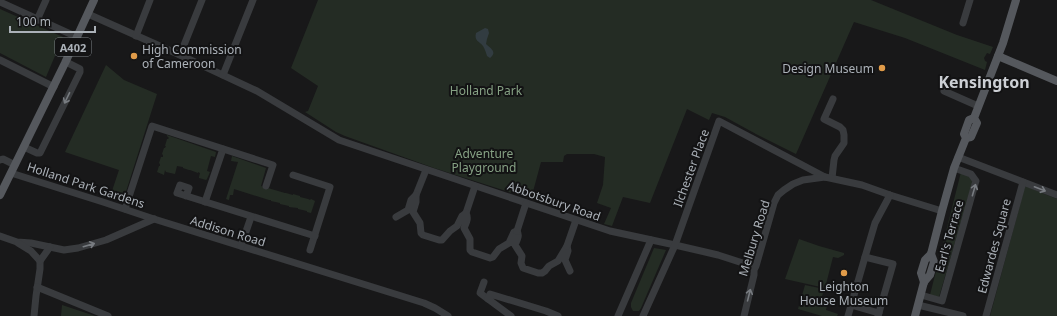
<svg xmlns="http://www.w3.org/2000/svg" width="1057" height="316" viewBox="0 0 1057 316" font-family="'Noto Sans',sans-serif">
	<rect width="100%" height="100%" fill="#181819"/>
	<g fill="#242c24">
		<path d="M 318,0 L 871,0 L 957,35 L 993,47 L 990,54 L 987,53 L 984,58 L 985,61 L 987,62 L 985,70 L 905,38 L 854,22 L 796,154 L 756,134 L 725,117 L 712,113 L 709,120 L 687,109 L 650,203 L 623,197 L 612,226 L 604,224 L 611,208 L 597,203 L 603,185 L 605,157 L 594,154 L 567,154 L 564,156 L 563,162 L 541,162 L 531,199 L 434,168 L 345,136 L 336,132 L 305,112 L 308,111 L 318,86 L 291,68 Z"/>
		<path d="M 0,9 L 63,37 L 46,77 L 0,53 Z"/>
		<path d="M 106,65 L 124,80 L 157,94 L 123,201 L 110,197 L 119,170 L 65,152 Z"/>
		<path d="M 167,135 L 216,152 L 215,157 L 211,156 L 207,171 L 210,172 L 207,179 L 206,180 L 199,178 L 199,177 L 200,173 L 198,172 L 198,173 L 190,170 L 189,170 L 183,168 L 183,167 L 177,166 L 175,174 L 166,172 L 165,170 L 164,175 L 157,172 L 159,166 L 160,166 L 160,164 L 159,163 L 161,157 L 163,157 L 163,155 L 162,154 L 164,148 L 165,148 L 166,146 L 165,146 L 167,139 L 168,139 L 169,138 L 167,136 Z"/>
		<path d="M 232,156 L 266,168 L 261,186 L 285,193 L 286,193 L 293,195 L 293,194 L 300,196 L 300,197 L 308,199 L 310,200 L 311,199 L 315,201 L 311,213 L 307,212 L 307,211 L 298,209 L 298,208 L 289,207 L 289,206 L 280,204 L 280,203 L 271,201 L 271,200 L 269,200 L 234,189 L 233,195 L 230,195 L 229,200 L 226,199 L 238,162 L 231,161 Z"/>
		<path d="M 961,172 L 968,175 L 973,181 L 939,297 L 930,295 Z"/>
		<path d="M 1025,186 L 1057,199 L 1057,316 L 990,316 Z"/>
		<path d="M 799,239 L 819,246 L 844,253 L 844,255 L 838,258 L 833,257 L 825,288 L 785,279 Z"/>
		<path d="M 654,248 L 666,250 L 641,308 L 639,311 L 633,311 L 631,307 L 631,303 Z"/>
		<path d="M 805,285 L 824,289 L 821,300 L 828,302 L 826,310 L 838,314 L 837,316 L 822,316 L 798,309 Z"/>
		<path d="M 62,305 L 95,316 L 61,316 Z"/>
	</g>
	<path fill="#323c41" d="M 485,28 L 488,29 L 489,33 L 487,39 L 486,44 C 490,48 498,52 490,58 L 487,56 C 486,53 485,49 483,46 C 479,41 474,41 476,33 Z"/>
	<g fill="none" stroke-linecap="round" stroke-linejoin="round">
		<g stroke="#393b3e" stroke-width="7">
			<path d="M 0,2 L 77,37"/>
			<path d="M 88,14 L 180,55 L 257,91 L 339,140 L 610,231 L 675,245 L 718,255 L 755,267"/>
			<path d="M 37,20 L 46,0"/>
			<path d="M 963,23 L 970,0"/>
			<path d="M 136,36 L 150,0"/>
			<path d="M 180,55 L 202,0"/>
			<path d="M 0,60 L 54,87"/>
			<path d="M 223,75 L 253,0"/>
			<path d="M 944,91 L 978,106"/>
			<path d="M 24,147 L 37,153 L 40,153 L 80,72 L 80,69 L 66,62"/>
			<path d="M 958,157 L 1057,195"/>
			<path d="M 0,160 L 3,159 L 15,165"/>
			<path d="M 11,173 L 103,202 L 154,219 L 424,303 L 435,308 L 448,316"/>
			<path d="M 293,175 L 330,187 L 310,250"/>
			<path d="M 832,178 L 834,160 L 835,156 L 844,143 L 844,135 L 843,130 L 840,127 L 824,119 L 833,99"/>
			<path d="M 416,195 L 426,170"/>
			<path d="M 186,196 L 189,188 L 180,185 L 177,193 L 315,236"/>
			<path d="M 205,202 L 223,149"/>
			<path d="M 125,209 L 152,126 L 273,165 L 266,186"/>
			<path d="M 466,213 L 475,186"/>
			<path d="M 396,217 L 408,210 L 411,200 L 416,195 L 416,202 L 413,212 L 420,223 L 421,233 L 423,235 L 439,240 L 442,240 L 450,231 L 457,226 L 462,216 L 466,213 C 469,219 466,223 464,228 L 470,239 L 470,250 L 472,252 L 490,258 L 493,257 L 499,249 L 509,243 L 514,232 L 517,231 C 520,236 517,240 515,245 L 522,256 L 521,263 L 523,268 L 538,273 L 542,273 L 545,271 L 549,266 L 558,261 L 567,246 L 568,251 L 565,260 L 570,271"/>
			<path d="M 517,231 L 526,203"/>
			<path d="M 0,236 L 17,242 L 31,243 L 64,250 L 78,248 L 106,240 L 154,219"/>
			<path d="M 18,243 L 31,251 L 40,261 L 40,269 L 36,296 L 34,316"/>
			<path d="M 241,246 L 251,217"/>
			<path d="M 567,246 L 576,220"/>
			<path d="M 865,257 L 893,264 L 878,316"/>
			<path d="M 40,261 L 50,247"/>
			<path d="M 484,282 L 480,293 L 488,299"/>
			<path d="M 37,287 L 108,316"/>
			<path d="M 921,295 L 942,301 L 975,184 L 976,181 L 971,174 L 954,168"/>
			<path d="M 851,305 L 879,313"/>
			<path d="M 918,305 L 963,316"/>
			<path d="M 511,316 L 488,299 L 490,294 L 546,311 L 558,316"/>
			<path d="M 618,316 L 651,240"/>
			<path d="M 643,316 L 675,245 L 719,121 L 825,177"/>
			<path d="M 744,316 L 754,275 L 754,270 L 756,266 L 774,203 L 778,195 L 784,190 L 793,184 L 803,180 L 825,177 L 862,185 L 890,195 L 942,211"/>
			<path d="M 848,316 L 865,257 L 875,223 L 890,195"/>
			<path d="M 986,316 L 1023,182"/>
		</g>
		<g stroke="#55585d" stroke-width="8">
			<path d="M 998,56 L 1057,81"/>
			<path d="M 966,138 L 971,137 L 977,123 L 974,118 L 1003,43 L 1016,0"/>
			<path d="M 0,195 L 65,63 L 94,0"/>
			<path d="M 924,282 L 921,273 L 925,260 L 931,254 L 942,211 L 954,168 L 966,138 L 964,134 L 969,120 L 974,118"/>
			<path d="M 915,316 L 924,282 L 930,275 L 934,262 L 931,254"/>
		</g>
	</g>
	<defs><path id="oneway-shaft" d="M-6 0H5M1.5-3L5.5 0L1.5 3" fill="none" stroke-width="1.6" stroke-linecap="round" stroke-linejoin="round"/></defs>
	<g stroke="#787c81">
		<use href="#oneway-shaft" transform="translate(67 98) rotate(116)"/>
		<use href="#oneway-shaft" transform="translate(1040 189) rotate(21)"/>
		<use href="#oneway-shaft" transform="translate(974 190) rotate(-74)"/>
		<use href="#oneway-shaft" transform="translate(89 245) rotate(-16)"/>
		<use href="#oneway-shaft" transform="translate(749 295) rotate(-76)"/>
	</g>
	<g fill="#e09b49" stroke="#131314" stroke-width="1.5">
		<circle cx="134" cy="56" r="4"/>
		<circle cx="882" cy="68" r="4"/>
		<circle cx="844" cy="273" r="4"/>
	</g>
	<g text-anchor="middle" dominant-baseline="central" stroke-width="4" stroke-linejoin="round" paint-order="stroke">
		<rect fill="#131314" stroke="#7d8287" stroke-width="1" x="55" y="38" width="36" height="18" rx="3"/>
		<g font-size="11" font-weight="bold" fill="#abb1b8">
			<text x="73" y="47">A402</text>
		</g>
		<g font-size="12" fill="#abb1b8" stroke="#131314" text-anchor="start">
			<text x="142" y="49">High Commission<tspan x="142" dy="14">of Cameroon</tspan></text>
			<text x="874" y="68" text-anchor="end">Design Museum</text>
			<text x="844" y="286" text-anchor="middle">Leighton<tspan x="844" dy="14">House Museum</tspan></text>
		</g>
		<g font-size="12" fill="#86a184" stroke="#131314">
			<text x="486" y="90">Holland Park</text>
			<text x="484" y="153">Adventure<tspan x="484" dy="14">Playground</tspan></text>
		</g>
		<g font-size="12" fill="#abb1b8" stroke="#131314">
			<text transform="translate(691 168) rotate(-70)">Ilchester Place</text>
			<text transform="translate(86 185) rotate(18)">Holland Park Gardens</text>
			<text transform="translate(554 201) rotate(19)">Abbotsbury Road</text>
			<text transform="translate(228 231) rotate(17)">Addison Road</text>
			<text transform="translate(949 236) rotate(-74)">Earl's Terrace</text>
			<text transform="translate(754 238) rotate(-73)">Melbury Road</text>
			<text transform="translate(994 246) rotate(-75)">Edwardes Square</text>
		</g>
		<g font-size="16" font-weight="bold" fill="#cccfd4" stroke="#131314">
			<text x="984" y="82">Kensington</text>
		</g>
	</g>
	<path d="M10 26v6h85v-6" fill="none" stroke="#abb1b8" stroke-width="2"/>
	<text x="16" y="26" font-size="12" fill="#abb1b8" stroke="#131314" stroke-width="3" paint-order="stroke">100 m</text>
</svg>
